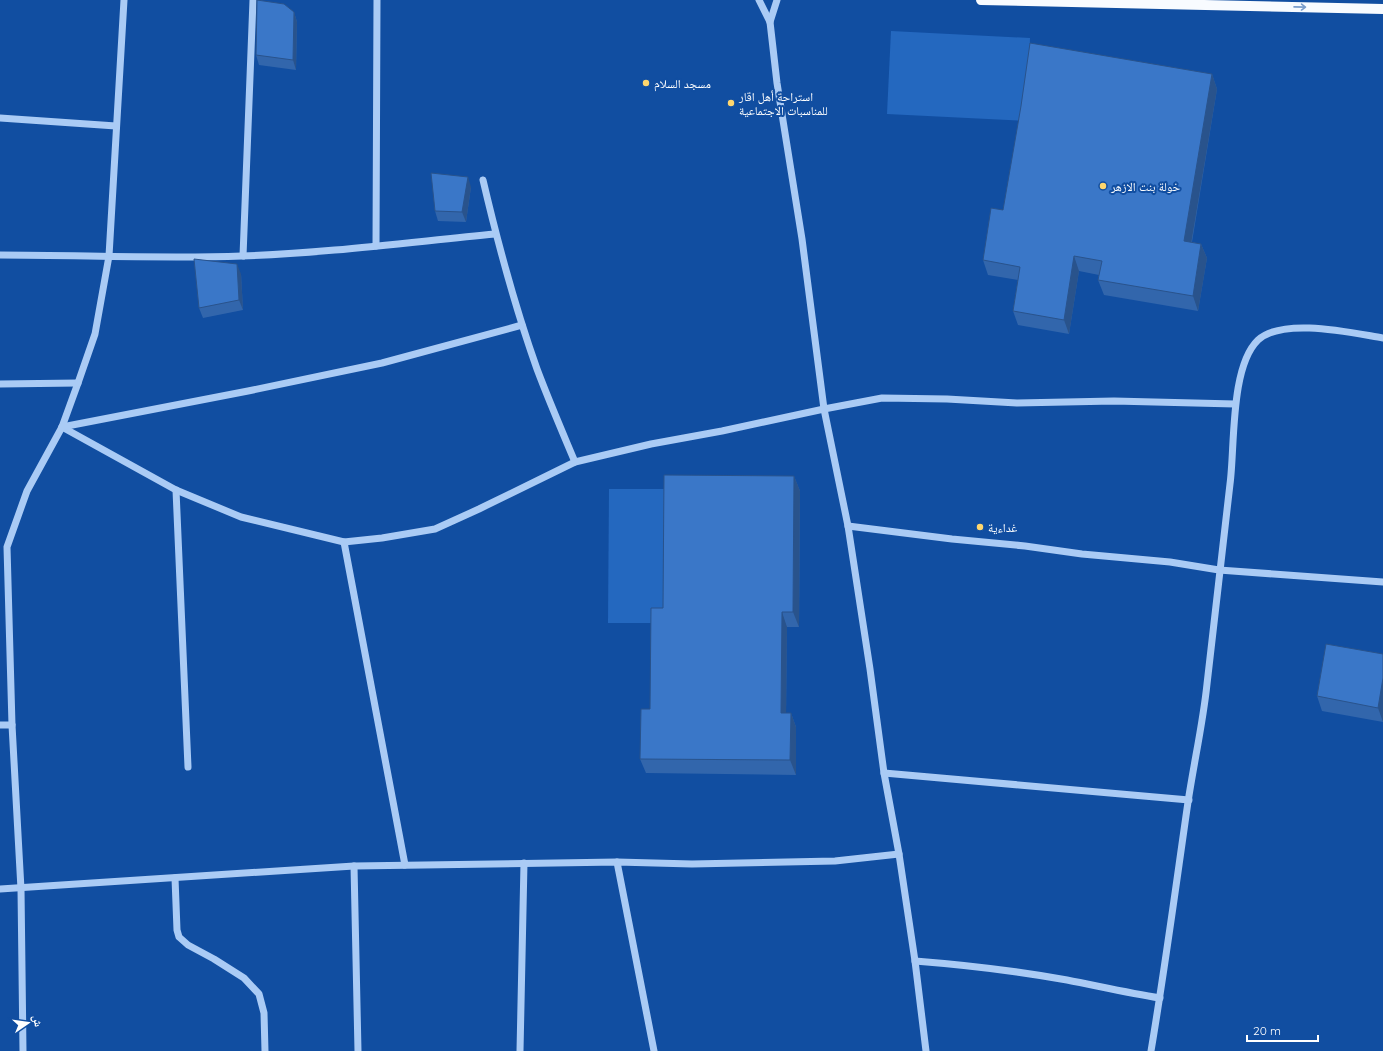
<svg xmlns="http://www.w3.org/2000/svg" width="1383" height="1051" viewBox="0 0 1383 1051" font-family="Quicksand,'Noto Naskh Arabic',sans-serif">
	<rect width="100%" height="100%" fill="#114ea1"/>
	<g fill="#2468bf">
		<path d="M 891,31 L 1030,38 L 1027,121 L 887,114 Z"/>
		<path d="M 609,489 L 669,489 L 668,623 L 608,623 Z"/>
	</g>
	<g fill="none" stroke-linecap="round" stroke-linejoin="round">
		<g stroke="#aacbf5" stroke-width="7">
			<path d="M 759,0 L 770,22 L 777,83 L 802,239 L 824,409 L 848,526 L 870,669 L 884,773 L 899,854 L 915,961 L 926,1051"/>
			<path d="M 770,22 L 777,0"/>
			<path d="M 0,118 L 116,126"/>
			<path d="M 483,180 C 498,244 515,307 537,369 C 549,401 562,431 575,462"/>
			<path d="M 376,246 L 377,0"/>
			<path d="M 0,255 C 81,255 161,259 242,256 C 327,253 411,242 495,234"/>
			<path d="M 243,256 L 253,0"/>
			<path d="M 0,384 L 78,383"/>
			<path d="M 62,427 L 176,490 L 241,517 L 344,542 L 382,538 L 435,529 L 479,509 L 575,462 L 651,444 L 722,431 L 824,409 L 882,398 L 947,399 L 1017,403 L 1114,401 L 1235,404"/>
			<path d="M 62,427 L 248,391 L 382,363 L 522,325"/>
			<path d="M 176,490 L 188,767"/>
			<path d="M 848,526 L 952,539 L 1025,546 L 1082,554 L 1170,562 L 1219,570 L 1383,582"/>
			<path d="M 344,542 L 405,865"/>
			<path d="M 0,725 L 12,725"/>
			<path d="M 884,773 L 1189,800"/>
			<path d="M 617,862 L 654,1051"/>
			<path d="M 354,866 L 358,1051"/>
			<path d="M 175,878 L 177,930 L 179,937 L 188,945 L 214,959 L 244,978 L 259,994 L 264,1013 L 265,1051"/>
			<path d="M 0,889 L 354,866 L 617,862 L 692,864 L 835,861 L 899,854"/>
			<path d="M 915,961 C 966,965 1017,971 1067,980 C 1098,986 1129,993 1160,998"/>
			<path d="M 23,1051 L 21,889 L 12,725 L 7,547 L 27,491 L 62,427 L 78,383 L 95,334 L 109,256 L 124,0"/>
			<path d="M 520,1051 L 524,863"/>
			<path d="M 1151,1051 C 1165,968 1176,885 1188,802 C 1194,762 1203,723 1207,684 C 1215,617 1222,551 1230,484 C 1235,447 1230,367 1258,340 C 1283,317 1352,333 1383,338"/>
		</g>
		<path stroke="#f8fbff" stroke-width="10" d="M 981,0 L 1383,9"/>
	</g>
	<g fill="#3266ac">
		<path d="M 294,12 L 297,22 L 296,70 L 259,65 L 256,55 Z"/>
		<path d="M 1212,74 L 1217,89 L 1192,242 L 1201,244 L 1207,258 L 1198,311 L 1104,295 L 1098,280 L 1099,275 L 1079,271 L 1069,334 L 1018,325 L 1013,311 L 1018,280 L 988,275 L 983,260 L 1003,210 Z"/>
		<path d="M 471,187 L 466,222 L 438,221 L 435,211 Z"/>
		<path d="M 241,274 L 243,310 L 203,318 L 199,308 Z"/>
		<path d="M 794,476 L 800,491 L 799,627 L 787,627 L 786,713 L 791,713 L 796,727 L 796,775 L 646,773 L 640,759 L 650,709 L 663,608 Z"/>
		<path d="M 1383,654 L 1383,722 L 1322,711 L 1317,696 Z"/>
	</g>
	<g fill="#29538c">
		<path d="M 294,12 L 297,22 L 296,70 L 293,60 Z"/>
		<path d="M 1212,74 L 1217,89 L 1189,256 L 1184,241 Z"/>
		<path d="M 468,177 L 471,187 L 466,222 L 462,212 Z"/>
		<path d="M 1201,244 L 1207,258 L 1198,311 L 1193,296 Z"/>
		<path d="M 1074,256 L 1079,271 L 1069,334 L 1064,320 Z"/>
		<path d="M 237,264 L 241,274 L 243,310 L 239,300 Z"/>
		<path d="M 794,476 L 800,491 L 799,627 L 793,612 Z"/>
		<path d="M 782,612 L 787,627 L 786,727 L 781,713 Z"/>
		<path d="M 1383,678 L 1383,722 L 1378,708 Z"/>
		<path d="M 791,713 L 796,727 L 796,775 L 790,760 Z"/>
	</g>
	<g fill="#3a77c8" stroke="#29538c">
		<path d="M 257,0 L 284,4 L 294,12 L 293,60 L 256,55 Z"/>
		<path d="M 1030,43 L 1212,74 L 1184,241 L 1201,244 L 1193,296 L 1098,280 L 1102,261 L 1074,256 L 1064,320 L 1013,311 L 1020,267 L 983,260 L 991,208 L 1003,210 L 1021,106 Z"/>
		<path d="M 431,173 L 468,177 L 462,212 L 435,211 Z"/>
		<path d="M 194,259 L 237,264 L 239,300 L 199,308 Z"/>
		<path d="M 664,475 L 794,476 L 793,612 L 782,612 L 781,713 L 791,713 L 790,760 L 640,759 L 641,709 L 650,709 L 651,608 L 663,608 Z"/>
		<path d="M 1326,644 L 1383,654 L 1383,678 L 1378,708 L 1317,696 Z"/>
	</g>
	<defs><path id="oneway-shaft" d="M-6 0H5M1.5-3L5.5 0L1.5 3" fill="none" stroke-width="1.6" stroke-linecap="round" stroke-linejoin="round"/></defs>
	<use stroke="#799ccb" href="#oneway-shaft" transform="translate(1300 7) rotate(1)"/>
	<g fill="#ffd76e" stroke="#114ea1" stroke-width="1.5">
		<circle cx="646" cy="83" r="4"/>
		<circle cx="731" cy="103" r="4"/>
		<circle cx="1103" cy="186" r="4"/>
		<circle cx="980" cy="527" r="4"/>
	</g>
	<g text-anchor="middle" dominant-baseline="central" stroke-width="4" stroke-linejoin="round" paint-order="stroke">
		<g font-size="12" fill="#fff" stroke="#114ea1" text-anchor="start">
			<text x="654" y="83">مسجد السلام</text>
			<text x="739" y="96">استراحة أهل اقار<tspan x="739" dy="14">للمناسبات الاجتماعية</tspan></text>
			<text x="1111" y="186">خولة بنت الازهر</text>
			<text x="988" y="527">غداءية</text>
		</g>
	</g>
	<g transform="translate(28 1023) rotate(77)" stroke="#114ea1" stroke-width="3" paint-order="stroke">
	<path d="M0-3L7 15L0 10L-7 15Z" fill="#ffffff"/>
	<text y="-6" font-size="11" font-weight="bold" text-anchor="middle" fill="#ffffff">ش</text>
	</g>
	<path d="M1247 1035v6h71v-6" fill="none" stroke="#ffffff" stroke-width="2"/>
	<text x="1253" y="1035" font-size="12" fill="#ffffff" stroke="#114ea1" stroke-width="3" paint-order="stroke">20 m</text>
</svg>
